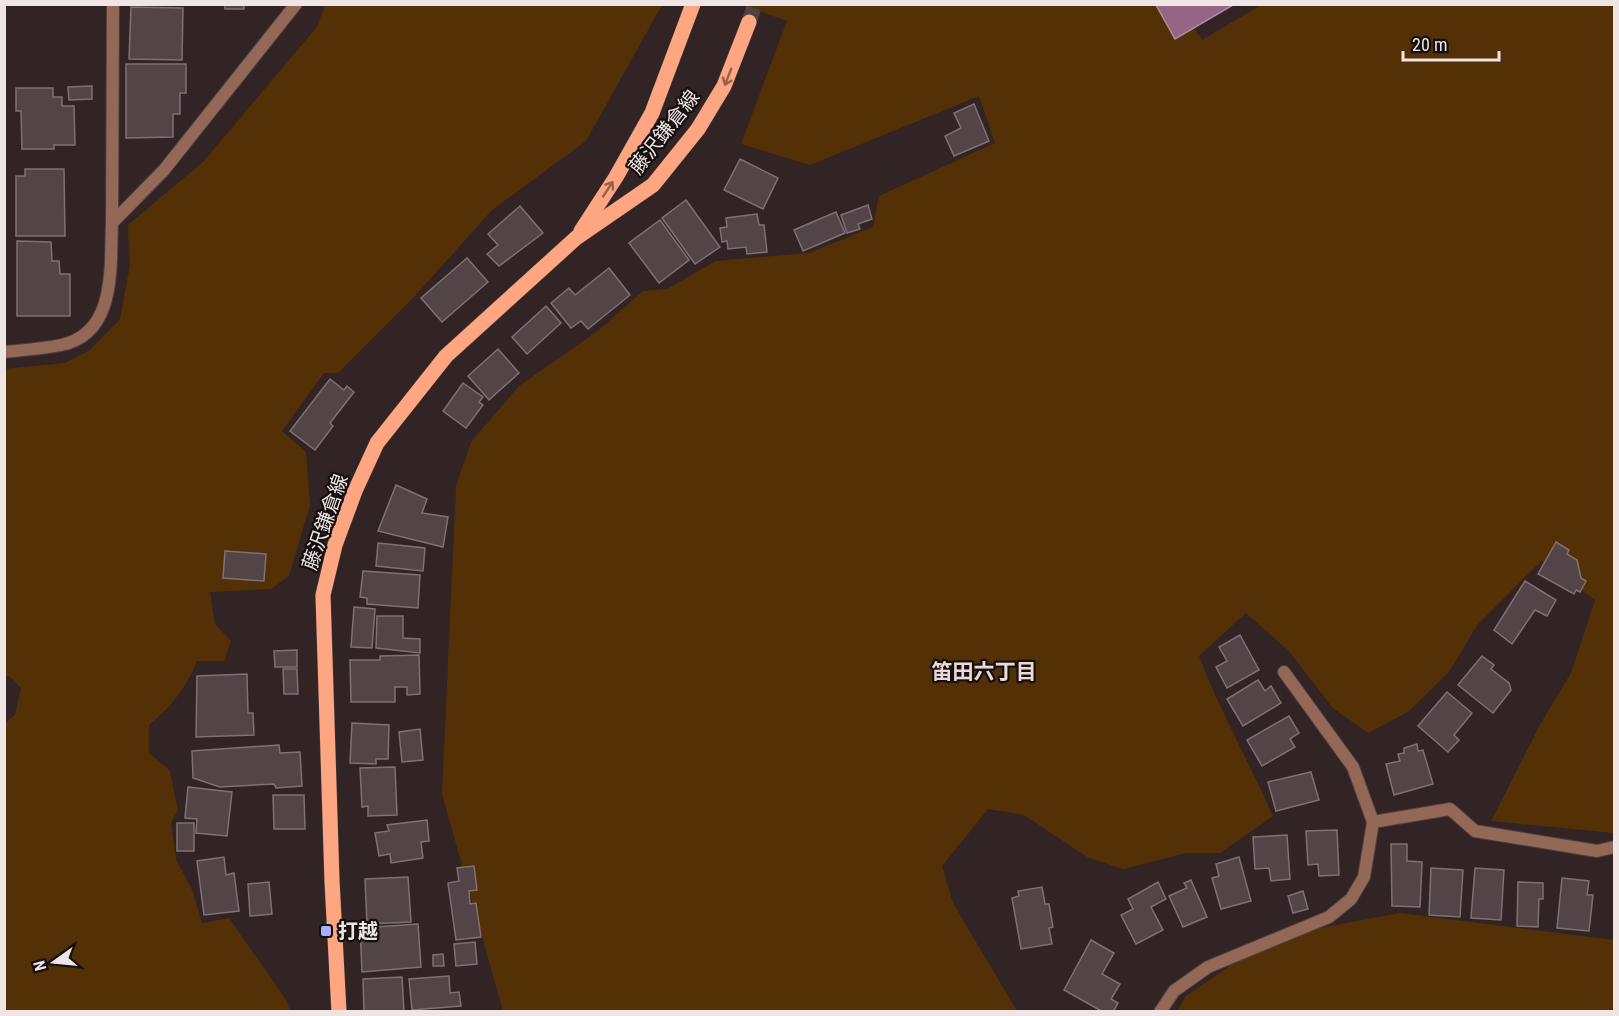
<svg xmlns="http://www.w3.org/2000/svg" width="1619" height="1016" viewBox="0 0 1619 1016" font-family="'Roboto Condensed','Noto Sans JP',sans-serif">
	<rect width="100%" height="100%" fill="#322424"/>
	<g fill="#543007">
		<path d="M 325,5 L 662,5 L 586,141 L 492,210 L 414,297 L 338,373 L 324,373 L 282,431 L 306,452 L 310,505 L 289,576 L 271,589 L 210,592 L 215,624 L 231,641 L 224,661 L 197,661 C 186,688 172,706 149,725 L 149,753 L 170,771 L 178,810 L 171,822 L 176,859 L 193,892 L 202,923 L 229,918 L 287,1001 L 290,1011 L 5,1011 L 5,723 L 15,715 L 21,688 L 9,676 L 4,676 L 4,369 L 65,363 L 90,350 L 120,319 L 130,265 L 128,225 L 203,162 L 317,27 Z"/>
		<path d="M 742,5 L 1178,5 L 1202,40 L 1261,5 L 1614,5 L 1614,833 L 1491,821 L 1541,723 L 1571,673 L 1595,600 L 1541,561 L 1478,624 L 1449,672 L 1408,712 L 1368,733 L 1333,708 L 1288,650 L 1246,613 L 1199,656 C 1220,711 1249,762 1273,816 L 1220,853 L 1186,853 L 1123,869 L 1087,857 L 1024,815 L 988,809 L 942,866 L 953,903 L 1017,1011 L 503,1011 L 442,794 L 456,486 L 471,442 L 519,386 L 599,330 L 643,291 L 667,289 L 716,261 L 809,253 L 873,227 L 879,196 L 995,143 L 979,96 L 810,165 L 741,144 L 787,21 Z"/>
		<path d="M 1400,913 L 1614,940 L 1614,1011 L 1177,1012 L 1186,996 L 1272,937 Z"/>
	</g>
	<path fill="#966585" stroke="#b18ba2" stroke-width="1.5" d="M 1156,5 L 1233,5 L 1175,39 Z"/>
	<g fill="#534447" stroke="#807074" stroke-width="1.5">
		<rect x="225" y="4" width="19" height="5"/>
		<path d="M 131,7 L 183,8 L 182,60 L 129,59 Z"/>
		<path d="M 126,64 L 186,64 L 186,93 L 180,93 L 180,114 L 173,114 L 173,137 L 126,138 Z"/>
		<path d="M 92,86 L 92,99 L 69,100 L 68,87 Z"/>
		<path d="M 16,88 L 53,88 L 53,97 L 62,97 L 62,106 L 74,106 L 75,145 L 54,145 L 54,149 L 22,149 L 21,111 L 16,111 Z"/>
		<path d="M 974,104 L 989,141 L 954,156 L 945,136 L 961,128 L 954,113 Z"/>
		<path d="M 740,159 L 778,178 L 763,209 L 724,190 Z"/>
		<path d="M 25,169 L 64,169 L 65,236 L 16,236 L 16,176 L 25,176 Z"/>
		<path d="M 686,200 L 720,247 L 695,264 L 662,218 Z"/>
		<path d="M 868,205 L 872,219 L 858,224 L 860,229 L 847,233 L 841,215 Z"/>
		<path d="M 520,206 L 543,233 L 499,266 L 487,254 L 498,245 L 488,234 Z"/>
		<path d="M 836,212 L 845,233 L 803,251 L 794,230 Z"/>
		<path d="M 757,214 L 759,225 L 764,225 L 767,252 L 747,254 L 746,247 L 728,249 L 727,241 L 722,242 L 720,228 L 727,227 L 726,218 Z"/>
		<path d="M 660,220 L 689,260 L 659,283 L 629,243 Z"/>
		<path d="M 17,241 L 51,242 L 52,261 L 59,261 L 60,274 L 70,274 L 70,316 L 17,316 Z"/>
		<path d="M 467,258 L 488,282 L 442,322 L 421,298 Z"/>
		<path d="M 609,268 L 630,295 L 588,329 L 581,321 L 571,328 L 551,303 L 569,288 L 575,295 Z"/>
		<path d="M 546,306 L 561,323 L 527,354 L 512,337 Z"/>
		<path d="M 498,349 L 519,373 L 489,400 L 468,376 Z"/>
		<path d="M 330,379 L 344,390 L 347,386 L 354,392 L 330,423 L 333,426 L 315,450 L 290,431 Z"/>
		<path d="M 463,383 L 483,397 L 479,402 L 483,405 L 466,428 L 443,411 Z"/>
		<path d="M 396,485 L 427,499 L 422,513 L 448,517 L 443,547 L 378,531 Z"/>
		<path d="M 1556,542 L 1569,550 L 1567,554 L 1577,560 L 1581,578 L 1586,581 L 1580,592 L 1576,590 L 1574,594 L 1538,574 Z"/>
		<path d="M 378,543 L 425,548 L 423,571 L 376,566 Z"/>
		<path d="M 225,551 L 266,554 L 264,581 L 223,578 Z"/>
		<path d="M 363,571 L 420,575 L 418,608 L 367,604 L 367,598 L 360,597 Z"/>
		<path d="M 1525,581 L 1556,600 L 1547,616 L 1535,610 L 1512,644 L 1494,630 Z"/>
		<path d="M 354,607 L 375,609 L 372,648 L 351,647 Z"/>
		<path d="M 377,616 L 403,616 L 403,638 L 420,639 L 420,653 L 376,648 Z"/>
		<path d="M 1240,635 L 1259,670 L 1227,688 L 1216,667 L 1227,661 L 1219,647 Z"/>
		<path d="M 297,650 L 297,667 L 275,667 L 274,651 Z"/>
		<path d="M 419,655 L 420,694 L 407,695 L 407,687 L 395,687 L 395,702 L 351,702 L 350,660 L 380,660 L 380,656 Z"/>
		<path d="M 1482,656 L 1494,665 L 1491,669 L 1509,683 L 1511,690 L 1493,713 L 1458,685 Z"/>
		<path d="M 283,669 L 297,669 L 298,694 L 284,694 Z"/>
		<path d="M 247,674 L 248,713 L 253,713 L 254,735 L 196,737 L 197,676 Z"/>
		<path d="M 1258,680 L 1265,691 L 1271,686 L 1281,703 L 1243,726 L 1227,699 Z"/>
		<path d="M 1447,692 L 1472,713 L 1454,735 L 1459,740 L 1448,752 L 1418,726 Z"/>
		<path d="M 1289,716 L 1299,733 L 1290,739 L 1295,747 L 1262,766 L 1247,740 Z"/>
		<path d="M 352,723 L 389,725 L 388,759 L 376,759 L 376,764 L 350,763 Z"/>
		<path d="M 420,729 L 423,760 L 402,762 L 399,732 Z"/>
		<path d="M 1417,744 L 1418,751 L 1423,750 L 1433,784 L 1394,795 L 1386,764 L 1400,761 L 1398,754 L 1404,753 L 1404,748 Z"/>
		<path d="M 279,745 L 280,753 L 300,752 L 302,786 L 276,788 L 274,784 L 220,787 L 193,778 L 192,751 Z"/>
		<path d="M 395,767 L 397,815 L 368,816 L 368,806 L 362,807 L 360,768 Z"/>
		<path d="M 1311,772 L 1319,800 L 1276,811 L 1268,782 Z"/>
		<path d="M 188,787 L 232,792 L 227,836 L 196,833 L 197,819 L 185,818 Z"/>
		<path d="M 273,795 L 304,795 L 305,829 L 274,829 Z"/>
		<path d="M 427,820 L 429,841 L 421,842 L 423,858 L 391,863 L 390,854 L 379,856 L 375,833 L 389,831 L 387,825 Z"/>
		<rect x="177" y="823" width="17" height="28"/>
		<path d="M 1337,830 L 1339,875 L 1319,876 L 1318,864 L 1308,865 L 1306,831 Z"/>
		<path d="M 1287,835 L 1290,879 L 1271,881 L 1269,868 L 1255,869 L 1253,837 Z"/>
		<path d="M 1391,844 L 1407,844 L 1407,861 L 1422,862 L 1420,907 L 1392,906 Z"/>
		<path d="M 224,857 L 226,875 L 234,873 L 239,911 L 204,915 L 197,861 Z"/>
		<path d="M 1239,857 L 1251,901 L 1221,909 L 1212,878 L 1219,876 L 1216,864 Z"/>
		<path d="M 474,866 L 477,890 L 469,891 L 470,904 L 476,903 L 481,937 L 456,940 L 448,883 L 459,881 L 457,868 Z"/>
		<path d="M 1431,868 L 1463,870 L 1460,917 L 1429,915 Z"/>
		<path d="M 1475,868 L 1504,870 L 1501,920 L 1471,918 Z"/>
		<path d="M 408,877 L 411,922 L 367,924 L 365,879 Z"/>
		<path d="M 1562,878 L 1589,881 L 1587,895 L 1593,895 L 1589,931 L 1557,928 Z"/>
		<path d="M 1191,880 L 1207,917 L 1183,927 L 1169,896 L 1187,888 L 1184,883 Z"/>
		<path d="M 269,882 L 272,914 L 250,916 L 248,884 Z"/>
		<path d="M 1158,882 L 1166,899 L 1151,907 L 1163,930 L 1136,944 L 1121,915 L 1133,909 L 1128,899 Z"/>
		<path d="M 1518,882 L 1543,883 L 1543,899 L 1539,899 L 1538,927 L 1517,926 Z"/>
		<path d="M 1042,887 L 1045,904 L 1049,904 L 1053,927 L 1049,928 L 1052,944 L 1021,949 L 1012,898 L 1019,896 L 1018,891 Z"/>
		<path d="M 1303,891 L 1308,909 L 1293,913 L 1288,896 Z"/>
		<path d="M 418,924 L 421,967 L 362,972 L 360,928 Z"/>
		<path d="M 1091,940 L 1114,953 L 1102,974 L 1120,984 L 1111,999 L 1118,1003 L 1113,1012 L 1103,1012 L 1064,990 Z"/>
		<path d="M 475,942 L 477,964 L 456,966 L 454,944 Z"/>
		<path d="M 443,954 L 444,966 L 433,966 L 433,955 Z"/>
		<path d="M 449,976 L 450,993 L 459,992 L 461,1006 L 412,1010 L 409,979 Z"/>
		<path d="M 402,977 L 404,1012 L 364,1012 L 363,979 Z"/>
	</g>
	<g fill="none" stroke-linecap="round" stroke-linejoin="round">
		<path stroke="#4e4141" stroke-width="15" stroke-dasharray="15 8" stroke-linecap="butt" d="M 749,22 L 755,4"/>
		<defs>
			<g id="minor">
				<path d="M 112,223 L 113,4"/>
				<path d="M 4,352 C 23,350 42,349 61,345 C 117,334 110,266 112,223 L 164,170 L 296,4"/>
				<path d="M 1373,822 L 1450,809 L 1475,831 L 1597,851 L 1614,847"/>
				<path d="M 1160,1012 L 1174,991 L 1208,967 L 1329,917 L 1351,899 L 1364,877 L 1373,822 L 1353,767 L 1284,672"/>
			</g>
			<g id="primary">
				<path d="M 581,231 L 616,177 L 652,113 L 693,4"/>
				<path d="M 339,1012 L 332,881 L 323,595 L 335,545 L 355,491 L 377,443 L 446,356 L 576,238 L 653,185 L 698,129 L 724,86 L 749,22"/>
			</g>
		</defs>
		<use href="#minor" stroke="#4c3f3f" stroke-width="14"/>
		<use href="#primary" stroke="#4c3f3f" stroke-width="16"/>
		<use href="#minor" stroke="#936857" stroke-width="12"/>
		<use href="#primary" stroke="#fea682" stroke-width="15"/>
	</g>
	<defs><path id="oneway-shaft" d="M-6 0H5M1.5-3L5.5 0L1.5 3" fill="none" stroke-width="1.6" stroke-linecap="round" stroke-linejoin="round" transform="scale(1.5)"/></defs>
	<g stroke="#96624e">
		<use href="#oneway-shaft" transform="translate(728 77) rotate(111)"/>
		<use href="#oneway-shaft" transform="translate(608 189) rotate(-57)"/>
	</g>
	<rect fill="#a7b0fc" stroke="#160f0f" stroke-width="2" x="320" y="925" width="12" height="12" rx="3"/>
	<g text-anchor="middle" dominant-baseline="central" stroke-width="4.5" stroke-linejoin="round" paint-order="stroke">
		<g font-size="20" fill="#efe5e5" stroke="#160f0f">
			<text transform="translate(664 132) rotate(-52)">藤沢鎌倉線</text>
			<text transform="translate(325 522) rotate(-71)">藤沢鎌倉線</text>
		</g>
		<g font-size="20" font-weight="bold" fill="#efe5e5" stroke="#160f0f" text-anchor="start">
			<text x="338" y="931">打越</text>
		</g>
		<g font-size="21" font-weight="bold" fill="#ebd8d7" stroke="#160f0f">
			<text x="984" y="672">笛田六丁目</text>
		</g>
	</g>
	<rect width="1619" height="1016" fill="none" stroke="#efe5e5" stroke-width="12"/>
	<g transform="translate(54 962) rotate(255)" stroke="#160f0f" stroke-width="4.5" paint-order="stroke">
	<path d="M0-4.5L10 22L0 15L-10 22Z" fill="#efe5e5"/>
	<text y="-9" font-size="16" font-weight="bold" text-anchor="middle" fill="#efe5e5">N</text>
	</g>
	<path d="M1403 51v9h96v-9" fill="none" stroke="#efe5e5" stroke-width="3"/>
	<text x="1412" y="51" font-size="18" fill="#efe5e5" stroke="#160f0f" stroke-width="4.5" paint-order="stroke">20 m</text>
</svg>
